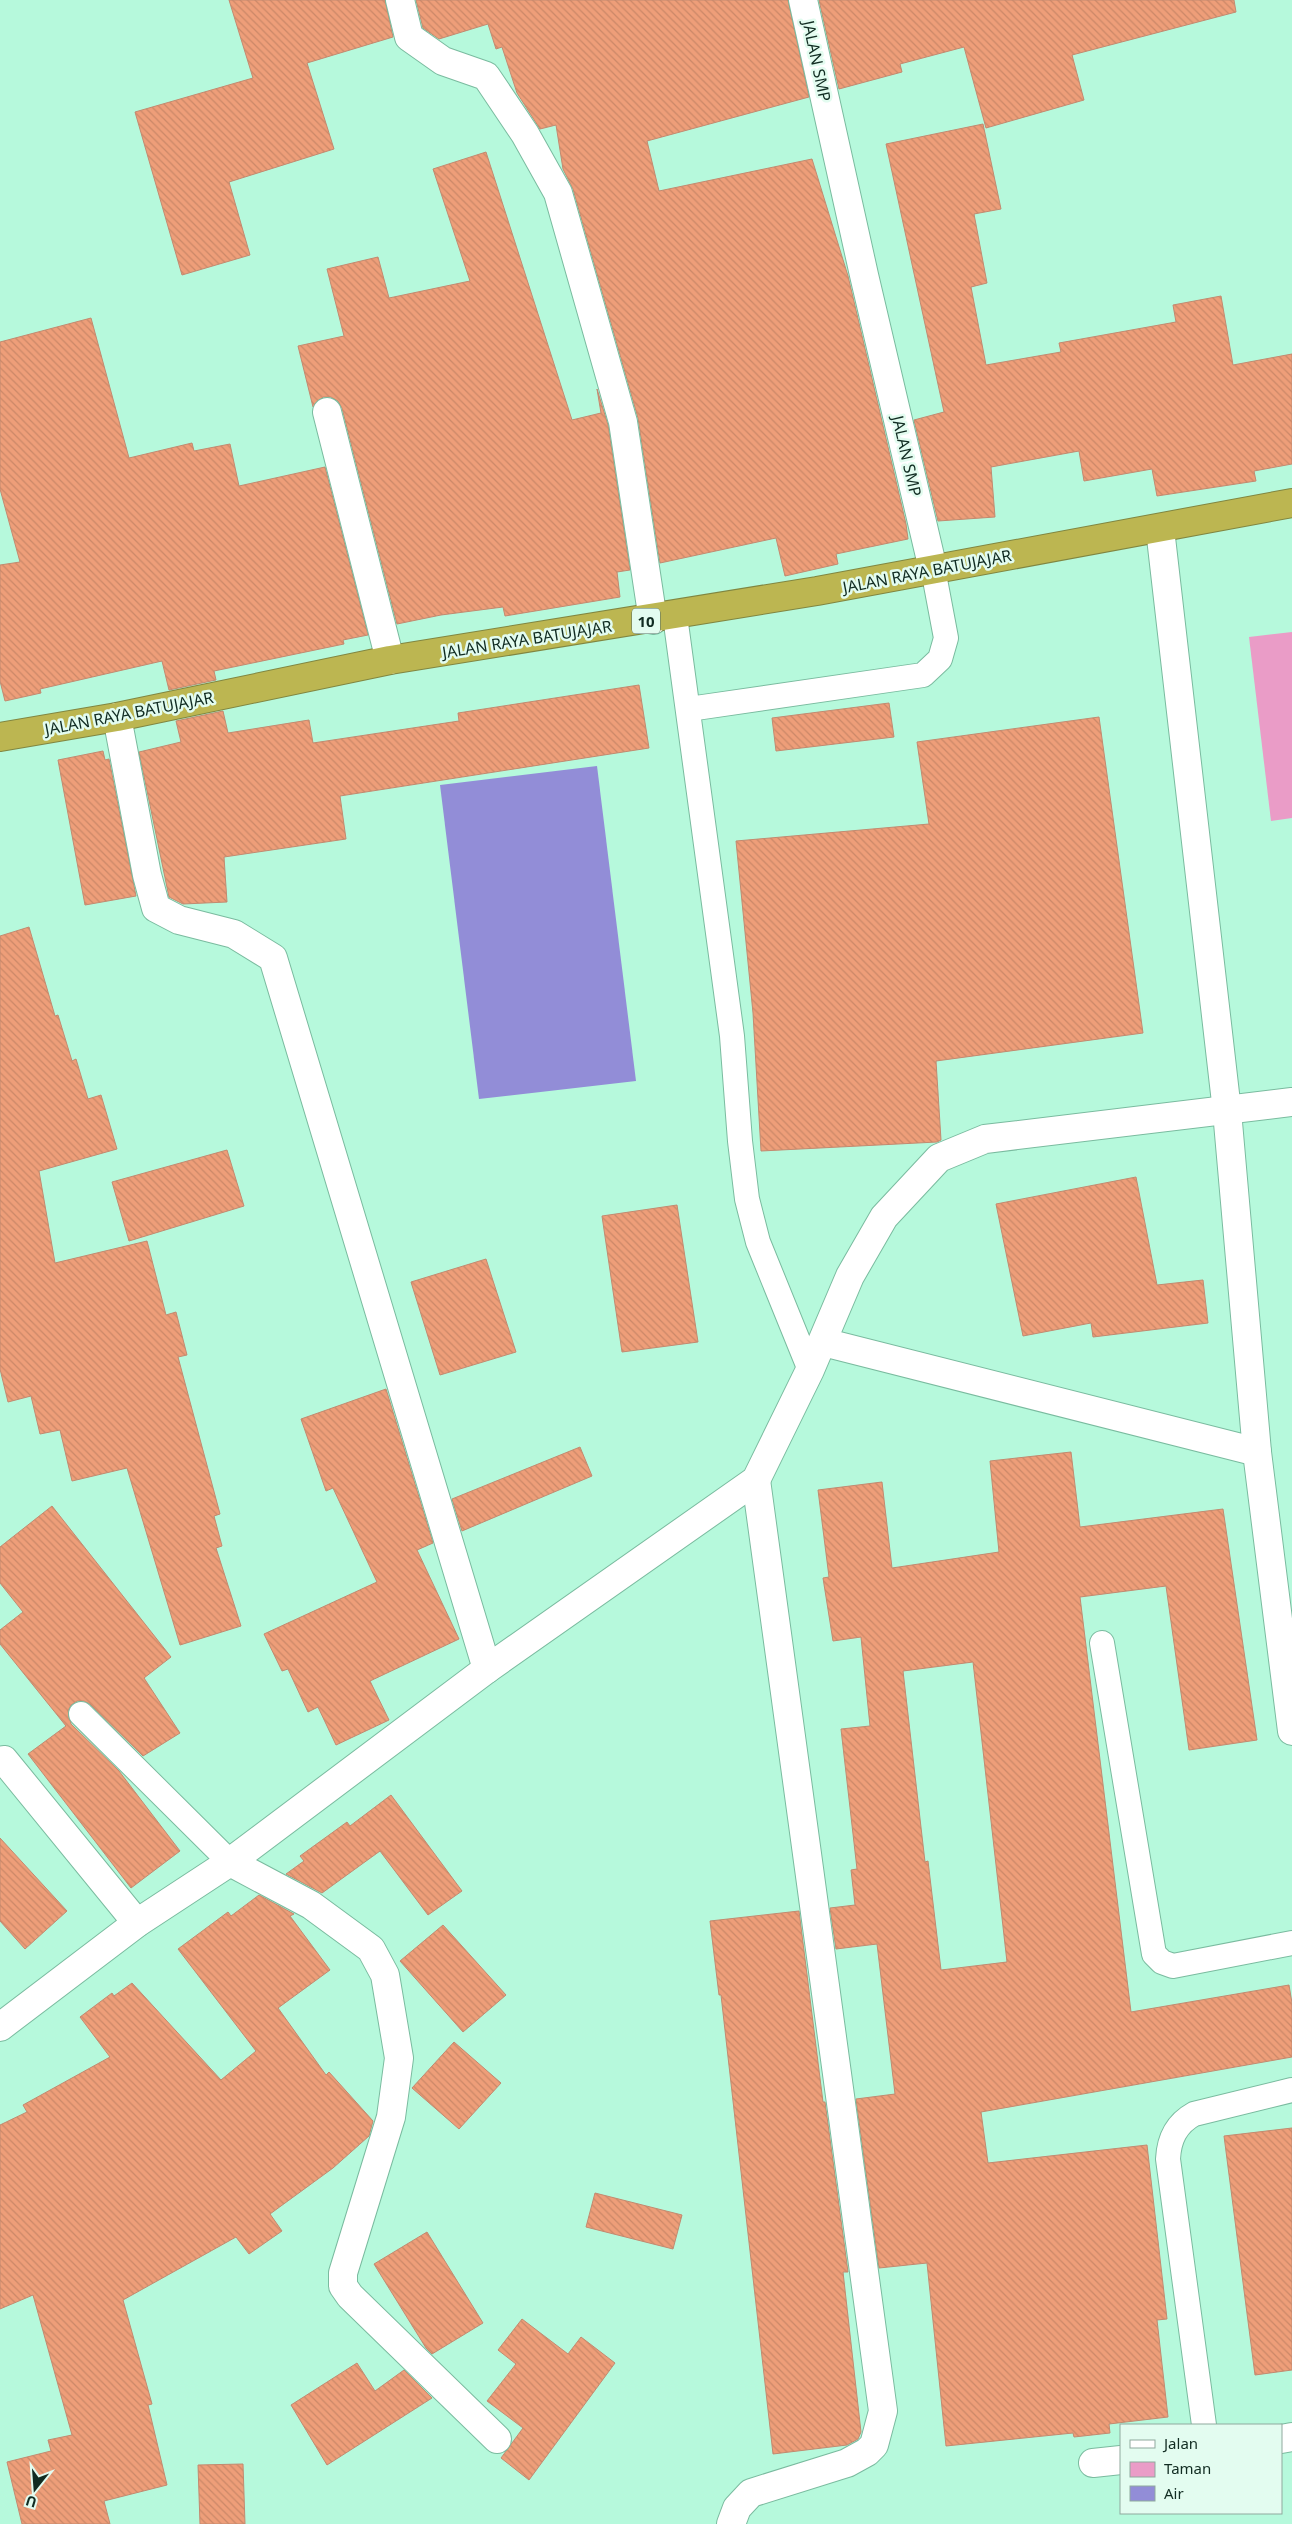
<svg xmlns="http://www.w3.org/2000/svg" width="1292" height="2524" viewBox="0 0 1292 2524" font-family="'Noto Sans',sans-serif">
	<defs>
		<pattern id="building-back-hatch" width="6" height="6" patternUnits="userSpaceOnUse" patternTransform="scale(1.25)"><rect width="6" height="6" fill="#ee9e79"/><path d="M-1 5l2 2M0 0l6 6M5-1l2 2" fill="none" stroke="#cb8868"/></pattern>
	</defs>
	<rect width="100%" height="100%" fill="#b6f9dc"/>
	<path fill="#ea9cc7" d="M 1292,632 L 1292,818 L 1271,821 L 1249,637 Z"/>
	<path fill="#928dd7" d="M 597,766 L 636,1081 L 479,1099 L 440,785 Z"/>
	<g fill="url(#building-back-hatch)" stroke="#c28a70" fill-rule="evenodd">
		<path d="M 229,0 L 385,0 L 393,37 L 307,63 L 334,149 L 229,182 L 250,255 L 182,275 L 135,112 L 253,78 Z"/>
		<path d="M 416,0 L 788,0 L 809,97 L 647,141 L 659,191 L 812,159 L 848,276 L 906,524 L 908,539 L 836,554 L 838,564 L 785,576 L 776,538 L 660,563 L 638,418 L 573,189 L 563,169 L 556,125 L 540,129 L 517,93 L 502,47 L 496,49 L 488,24 L 439,39 L 423,28 Z"/>
		<path d="M 819,0 L 1234,0 L 1236,12 L 1072,55 L 1084,100 L 986,128 L 964,47 L 900,64 L 902,72 L 839,89 Z"/>
		<path d="M 983,124 L 1001,209 L 974,214 L 987,283 L 971,287 L 986,365 L 1061,352 L 1059,343 L 1176,322 L 1173,305 L 1221,296 L 1233,365 L 1292,354 L 1292,464 L 1254,471 L 1256,481 L 1157,496 L 1152,469 L 1084,481 L 1079,451 L 991,467 L 995,517 L 938,521 L 914,420 L 944,412 L 886,144 Z"/>
		<path d="M 486,152 L 572,420 L 601,413 L 597,389 L 608,425 L 630,570 L 617,572 L 620,597 L 505,616 L 503,607 L 441,615 L 397,624 L 342,408 L 338,401 L 331,397 L 323,397 L 313,407 L 298,346 L 344,336 L 327,269 L 378,257 L 389,298 L 470,281 L 433,169 Z"/>
		<path d="M 91,318 L 129,458 L 192,443 L 194,451 L 230,444 L 239,486 L 325,467 L 368,635 L 343,640 L 344,644 L 214,671 L 216,680 L 169,690 L 162,661 L 40,689 L 41,693 L 5,701 L 0,681 L 0,565 L 20,562 L 0,489 L 0,342 Z"/>
		<path d="M 639,685 L 649,748 L 340,796 L 346,839 L 224,857 L 227,902 L 183,904 L 169,897 L 139,752 L 181,742 L 176,721 L 223,711 L 228,733 L 309,720 L 313,743 L 459,721 L 458,713 Z"/>
		<path d="M 889,703 L 894,737 L 776,751 L 772,718 Z"/>
		<path d="M 1099,717 L 1143,1033 L 936,1061 L 941,1140 L 937,1142 L 761,1151 L 753,1013 L 736,841 L 929,824 L 917,742 Z"/>
		<path d="M 103,751 L 105,760 L 109,759 L 136,896 L 85,905 L 58,760 Z"/>
		<path d="M 29,927 L 55,1016 L 58,1015 L 72,1061 L 76,1059 L 88,1099 L 101,1095 L 117,1149 L 39,1171 L 55,1263 L 147,1241 L 166,1315 L 176,1312 L 187,1355 L 178,1357 L 220,1514 L 214,1516 L 222,1546 L 216,1548 L 241,1626 L 180,1645 L 127,1468 L 72,1481 L 60,1430 L 40,1434 L 31,1396 L 8,1402 L 0,1369 L 0,936 Z"/>
		<path d="M 227,1150 L 244,1206 L 129,1241 L 112,1182 Z"/>
		<path d="M 1136,1177 L 1157,1285 L 1203,1280 L 1208,1323 L 1093,1337 L 1091,1323 L 1023,1336 L 996,1204 Z"/>
		<path d="M 677,1205 L 698,1342 L 622,1352 L 602,1216 Z"/>
		<path d="M 486,1259 L 516,1352 L 440,1375 L 411,1282 Z"/>
		<path d="M 386,1389 L 433,1543 L 417,1550 L 459,1639 L 370,1681 L 389,1720 L 336,1745 L 318,1707 L 308,1712 L 288,1669 L 282,1671 L 264,1634 L 377,1582 L 333,1488 L 326,1491 L 301,1419 Z"/>
		<path d="M 580,1447 L 592,1476 L 462,1531 L 452,1499 Z"/>
		<path d="M 1071,1452 L 1080,1527 L 1223,1509 L 1257,1740 L 1189,1750 L 1166,1586 L 1080,1597 L 1131,2012 L 1289,1985 L 1292,2003 L 1292,2057 L 981,2112 L 988,2163 L 1147,2145 L 1167,2319 L 1157,2320 L 1168,2417 L 1109,2424 L 1110,2433 L 1074,2437 L 1073,2433 L 946,2446 L 927,2263 L 879,2268 L 856,2099 L 895,2094 L 877,1944 L 836,1949 L 830,1908 L 855,1905 L 851,1870 L 857,1869 L 841,1729 L 870,1726 L 861,1637 L 833,1641 L 823,1578 L 829,1577 L 818,1490 L 882,1482 L 892,1568 L 999,1552 L 990,1461 ZM 973,1662 L 1007,1962 L 941,1970 L 928,1861 L 925,1862 L 903,1671 Z"/>
		<path d="M 52,1506 L 171,1657 L 144,1678 L 180,1733 L 143,1756 L 90,1704 L 84,1701 L 77,1701 L 71,1705 L 68,1711 L 71,1724 L 119,1771 L 180,1851 L 131,1888 L 28,1754 L 66,1726 L 0,1644 L 0,1630 L 23,1612 L 0,1583 L 0,1547 Z"/>
		<path d="M 391,1795 L 462,1891 L 428,1915 L 380,1851 L 322,1893 L 286,1874 L 304,1861 L 300,1856 L 347,1822 L 350,1826 Z"/>
		<path d="M 0,1838 L 67,1911 L 25,1949 L 0,1921 Z"/>
		<path d="M 259,1895 L 294,1914 L 290,1916 L 330,1970 L 278,2008 L 326,2075 L 329,2072 L 373,2121 L 369,2136 L 333,2168 L 270,2214 L 282,2231 L 249,2254 L 236,2237 L 123,2300 L 152,2404 L 148,2405 L 167,2485 L 104,2501 L 110,2524 L 22,2524 L 7,2462 L 51,2451 L 48,2440 L 72,2435 L 33,2295 L 0,2309 L 0,2125 L 27,2112 L 23,2105 L 110,2057 L 80,2017 L 112,1993 L 114,1996 L 132,1983 L 221,2080 L 256,2051 L 178,1949 L 228,1912 L 231,1916 Z"/>
		<path d="M 799,1911 L 823,2102 L 825,2102 L 848,2272 L 843,2272 L 861,2432 L 858,2439 L 847,2445 L 773,2454 L 721,1995 L 719,1995 L 710,1921 Z"/>
		<path d="M 443,1925 L 506,1995 L 463,2032 L 400,1961 Z"/>
		<path d="M 454,2042 L 501,2083 L 459,2129 L 412,2088 Z"/>
		<path d="M 1292,2128 L 1292,2370 L 1255,2375 L 1224,2136 Z"/>
		<path d="M 595,2193 L 682,2215 L 673,2249 L 586,2227 Z"/>
		<path d="M 427,2232 L 483,2323 L 432,2354 L 426,2348 L 374,2264 Z"/>
		<path d="M 522,2319 L 568,2354 L 581,2337 L 615,2363 L 529,2480 L 501,2458 L 523,2428 L 487,2401 L 516,2364 L 498,2350 Z"/>
		<path d="M 357,2363 L 375,2391 L 404,2370 L 432,2398 L 327,2465 L 291,2405 Z"/>
		<path d="M 243,2464 L 245,2524 L 200,2524 L 198,2465 Z"/>
	</g>
	<g fill="none" stroke-linecap="round" stroke-linejoin="round">
		<defs>
			<g id="lane">
				<path d="M 675,616 L 732,1036 L 740,1141 L 747,1199 L 758,1242 L 810,1370"/>
				<path d="M 689,709 L 923,675 L 940,659 L 946,638 L 933,569"/>
				<path d="M 1102,1643 L 1154,1954 L 1162,1962 L 1173,1966 L 1292,1943"/>
				<path d="M 81,1714 L 230,1862"/>
				<path d="M 1204,2425 L 1168,2159 C 1169,2139 1176,2124 1194,2114 L 1292,2090"/>
			</g>
			<g id="street">
				<path d="M 400,0 L 409,37 L 443,61 L 486,76 L 525,134 L 558,193 L 623,422 L 653,620"/>
				<path d="M 803,0 L 864,275 L 933,569"/>
				<path d="M 327,412 L 390,660"/>
				<path d="M 1160,529 L 1227,1111 L 1257,1452 L 1292,1731"/>
				<path d="M 117,717 L 147,875 L 156,908 L 179,920 L 234,934 L 273,958 L 487,1669"/>
				<path d="M 823,1342 L 1257,1452"/>
				<path d="M 4,1760 L 137,1923"/>
				<path d="M 230,1862 L 311,1905 L 371,1949 L 385,1975 L 399,2058 L 391,2117 L 343,2273 L 343,2286 L 350,2296 L 497,2439"/>
				<path d="M 0,2027 L 137,1923 L 230,1862 L 487,1669 L 756,1480 L 810,1370 L 850,1276 L 884,1217 L 939,1158 L 985,1139 L 1292,1102"/>
				<path d="M 1281,2439 L 1292,2437"/>
				<path d="M 1093,2463 L 1121,2460"/>
				<path d="M 731,2524 L 737,2508 L 751,2493 L 847,2463 L 867,2452 L 874,2445 L 883,2411 L 756,1480"/>
			</g>
			<path id="highway" d="M 0,737 L 117,717 L 390,660 L 817,591 L 1292,503"/>
		</defs>
		<use href="#lane" stroke="#7abb9f" stroke-width="26"/>
		<use href="#street" stroke="#7abb9f" stroke-width="30"/>
		<use href="#highway" stroke="#808641" stroke-width="30"/>
		<use href="#lane" stroke="#fff" stroke-width="24"/>
		<use href="#street" stroke="#fff" stroke-width="28"/>
		<use href="#highway" stroke="#bcb651" stroke-width="28"/>
	</g>
	<g text-anchor="middle" dominant-baseline="central" stroke-width="5" stroke-linejoin="round" paint-order="stroke">
		<rect fill="#e3fcf0" stroke="#506a60" stroke-width="1" x="632" y="608.5" width="28" height="25" rx="4"/>
		<g font-size="15" font-weight="bold" fill="#112c22">
			<text x="646" y="621">10</text>
		</g>
		<g font-size="16" fill="#112c22" stroke="#e3fcf0">
			<text transform="translate(817 61) rotate(78)">JALAN SMP</text>
			<text transform="translate(907 456) rotate(77)">JALAN SMP</text>
			<text transform="translate(927 571) rotate(-11)">JALAN RAYA BATUJAJAR</text>
			<text transform="translate(527 639) rotate(-9)">JALAN RAYA BATUJAJAR</text>
			<text transform="translate(129 713) rotate(-11)">JALAN RAYA BATUJAJAR</text>
		</g>
	</g>
	<rect x="1120" y="2424" width="162" height="90" fill="#e3fcf0" stroke="#8fa99e"/>
	<rect x="1130" y="2440" width="25" height="8" fill="#ffffff" stroke="#8fa99e"/>
	<text x="1164" y="2449" font-size="15" fill="#112c22">Jalan</text>
	<rect x="1130" y="2462" width="25" height="15" fill="#ea9cc7" stroke="#8fa99e"/>
	<text x="1164" y="2474" font-size="15" fill="#112c22">Taman</text>
	<rect x="1130" y="2486" width="25" height="15" fill="#928dd7" stroke="#8fa99e"/>
	<text x="1164" y="2499" font-size="15" fill="#112c22">Air</text>
	<g transform="translate(35 2489) rotate(197)" stroke="#e3fcf0" stroke-width="4" paint-order="stroke">
	<path d="M0-4L9 19L0 12L-9 19Z" fill="#112c22"/>
	<text y="-8" font-size="14" font-weight="bold" text-anchor="middle" fill="#112c22">U</text>
	</g>
</svg>
